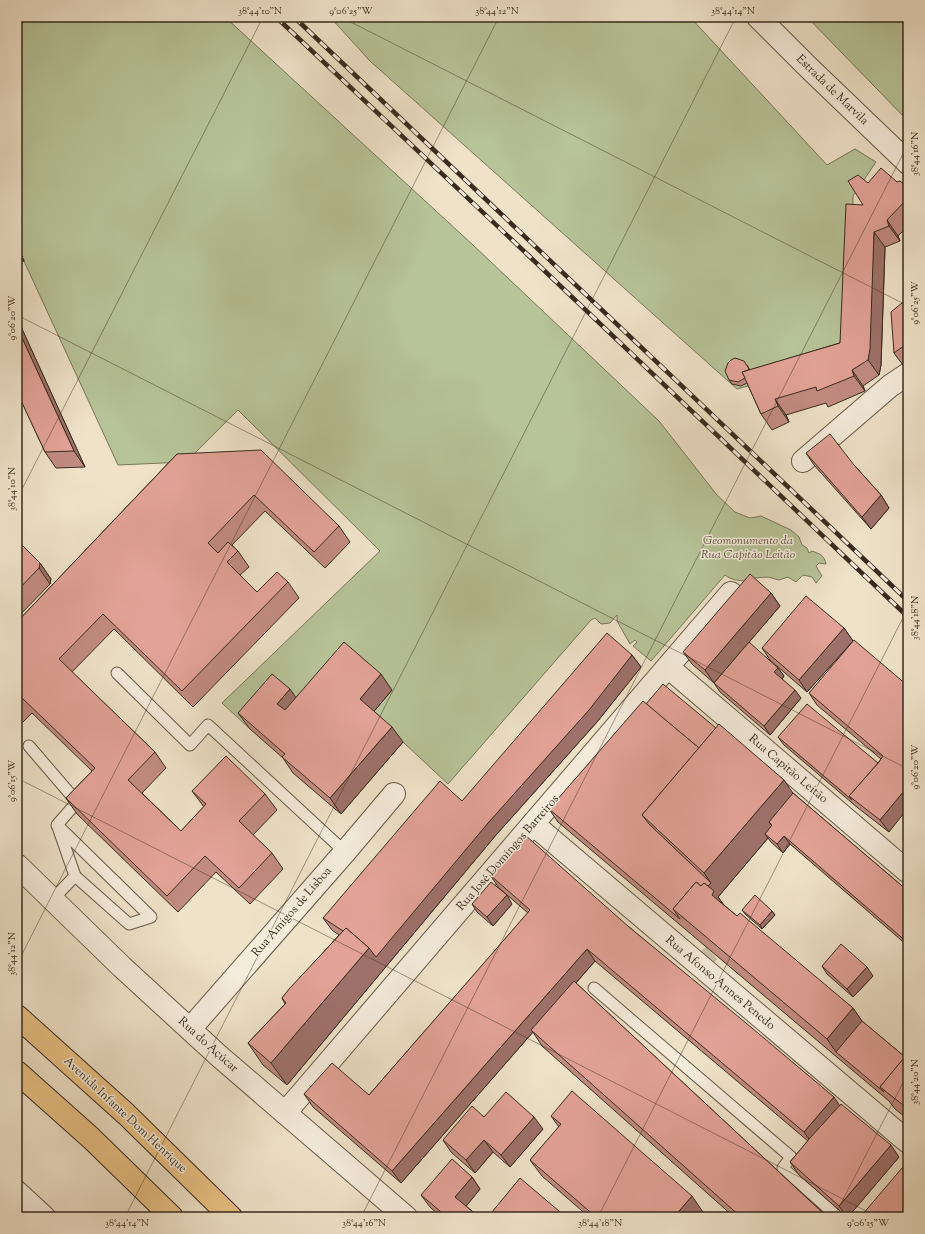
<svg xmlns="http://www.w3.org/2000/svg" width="925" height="1234" viewBox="0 0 925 1234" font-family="'Sorts Mill Goudy',serif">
	<rect width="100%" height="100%" fill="#efe2c9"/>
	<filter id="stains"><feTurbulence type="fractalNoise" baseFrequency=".005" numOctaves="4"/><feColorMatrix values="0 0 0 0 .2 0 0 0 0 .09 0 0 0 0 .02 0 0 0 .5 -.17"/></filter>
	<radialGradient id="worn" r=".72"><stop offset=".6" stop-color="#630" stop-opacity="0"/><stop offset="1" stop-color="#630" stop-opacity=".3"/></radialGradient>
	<g fill="#b7c398" stroke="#78775a">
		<path d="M 17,17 L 225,17 L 473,245 L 659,421 L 717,495 L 735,512 L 750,518 L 761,516 L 791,530 L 799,537 L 802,545 L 807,548 L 809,553 L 812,551 C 820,554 824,555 826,564 L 819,563 L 816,566 L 822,576 L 816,583 L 812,577 L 803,575 L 796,582 L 788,577 L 779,580 L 768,577 L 754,578 L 752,581 C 743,581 732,581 725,575 L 651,661 L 633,646 L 637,642 L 635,640 L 630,644 L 617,621 L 617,615 L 610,623 L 601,624 L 595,618 L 591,620 L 448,784 L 403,742 L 371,715 L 250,729 L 222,703 L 380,551 L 238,410 L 186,462 L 118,465 L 17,246 Z"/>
		<path d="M 330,17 L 690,17 L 827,165 L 855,149 L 876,162 L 853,196 L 851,359 L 737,389 L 370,61 Z"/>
		<path d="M 807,17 L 908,17 L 908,121 Z"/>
	</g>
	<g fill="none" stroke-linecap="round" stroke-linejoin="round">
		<path stroke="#cbbda7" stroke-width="17" stroke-dasharray="17 8" stroke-linecap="butt" d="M 699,964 L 713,952 L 727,934"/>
		<defs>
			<g id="service">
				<path d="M 117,673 L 190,745 L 208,725 L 345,852"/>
				<path d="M 29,746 L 77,802 L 57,825 L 151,917 L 129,924 L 75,876 L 52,900"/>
				<path d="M 58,827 L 75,876"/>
				<path d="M 594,988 L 791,1157 L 783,1168 L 838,1217"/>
			</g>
			<g id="minor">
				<path d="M 758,17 L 808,67 L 908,163"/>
				<path d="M 803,461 L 890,386 L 908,374"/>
				<path d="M 668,667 L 908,872"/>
				<path d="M 533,824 L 908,1142"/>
				<path d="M 17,865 L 122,967 L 219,1056 L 406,1217"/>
				<path d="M 190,1029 L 345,852 L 394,794"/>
				<path d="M 285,1113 L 731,593"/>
				<path d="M 17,1192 L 44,1217"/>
			</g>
			<g id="primary">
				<path d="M 17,1016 L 126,1114 L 231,1217"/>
				<path d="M 17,1072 L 91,1138 L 172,1217"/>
			</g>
		</defs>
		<use href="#service" stroke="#665948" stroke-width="13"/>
		<use href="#minor" stroke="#665948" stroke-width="24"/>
		<use href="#primary" stroke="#392b1d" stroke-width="24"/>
		<use href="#service" stroke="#f5ecdc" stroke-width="11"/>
		<use href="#minor" stroke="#f5ecdc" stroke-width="22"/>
		<use href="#primary" stroke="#e8c184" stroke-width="22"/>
		<defs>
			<g id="rail">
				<path d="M 276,17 L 528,255 L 908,617"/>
				<path d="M 294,17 L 908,601"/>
			</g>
		</defs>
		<use href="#rail" stroke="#392b1d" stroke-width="4.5"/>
		<use href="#rail" stroke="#f5ecdc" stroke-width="3" stroke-dasharray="9" stroke-linecap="butt"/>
	</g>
	<g fill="#c28b82" stroke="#392b1d">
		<path d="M 897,182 L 908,187 L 908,226 L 898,236 L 900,241 L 885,247 L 881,365 L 879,375 L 863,386 L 865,391 L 828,407 L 826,403 L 786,415 L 789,422 L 772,430 L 761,414 L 747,383 L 741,386 L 732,384 L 729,380 L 747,365 L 750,370 L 840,343 L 863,205 L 868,183 Z"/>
		<path d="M 17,246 L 24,261 L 17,264 Z"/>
		<path d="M 908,298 L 908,361 L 903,365 L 894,353 Z"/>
		<path d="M 17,318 L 85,467 L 56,468 L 45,452 L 22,402 L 17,404 Z"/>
		<path d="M 806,453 L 854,465 L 881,495 L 889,508 L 871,529 L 814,465 Z"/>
		<path d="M 177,454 L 339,526 L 350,542 L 325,568 L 265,511 L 232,545 L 238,551 L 249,567 L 240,575 L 257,592 L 288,582 L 299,598 L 193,707 L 114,629 L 72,672 L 155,752 L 166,768 L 142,793 L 181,831 L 204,807 L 192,791 L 265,794 L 277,810 L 253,835 L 272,853 L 283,869 L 250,904 L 216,872 L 178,912 L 77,814 L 66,798 L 92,771 L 32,713 L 17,728 L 17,622 Z"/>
		<path d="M 17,540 L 40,563 L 51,579 L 50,584 L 17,618 Z"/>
		<path d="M 771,593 L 780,606 L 714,683 L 692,664 L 683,652 Z"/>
		<path d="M 844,628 L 853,641 L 807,692 L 770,660 L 762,648 Z"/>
		<path d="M 632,655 L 641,667 L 597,722 L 496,835 L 384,969 L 287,1085 L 263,1065 L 248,1043 L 285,1004 L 282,998 L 339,935 L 332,930 L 323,918 L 462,801 Z"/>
		<path d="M 778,668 L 784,676 L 782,679 L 801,698 L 770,735 L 720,692 L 714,683 Z"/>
		<path d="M 908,686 L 889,832 L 858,808 L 784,745 L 778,737 L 878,763 L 881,759 L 817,705 L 809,693 Z"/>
		<path d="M 392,690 L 374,711 L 403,742 L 341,814 L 293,773 L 283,758 L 250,729 L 238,713 L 296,698 Z"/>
		<path d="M 646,704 L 793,793 L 908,891 L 908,946 L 790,844 L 783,853 L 771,842 L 768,838 L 718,897 L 724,905 L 737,916 L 853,1008 L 862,1021 L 905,1057 L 908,1053 L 908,1119 L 895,1109 L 889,1101 L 558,822 L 549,809 Z"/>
		<path d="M 490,875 L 629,927 L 899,1157 L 848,1217 L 847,1217 L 799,1175 L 790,1162 L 808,1141 L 595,961 L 576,983 L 823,1213 L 825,1217 L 734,1217 L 542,1046 L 533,1032 L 401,1183 L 313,1107 L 304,1094 L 369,1095 L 528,913 L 499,888 Z"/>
		<path d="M 472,904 L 512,904 L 493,926 L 477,912 Z"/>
		<path d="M 742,910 L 772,911 L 775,915 L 762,929 L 745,914 Z"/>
		<path d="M 822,966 L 873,976 L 853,997 L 827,974 Z"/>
		<path d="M 551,1116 L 703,1212 L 698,1217 L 589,1217 L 542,1176 L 530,1160 L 559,1127 Z"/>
		<path d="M 484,1117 L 543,1129 L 510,1167 L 493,1152 L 475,1173 L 451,1152 L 443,1140 Z"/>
		<path d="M 472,1177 L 480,1189 L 466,1206 L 479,1217 L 441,1217 L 430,1207 L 421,1195 Z"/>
	</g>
	<g fill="#9e716a" stroke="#392b1d">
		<path d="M 887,220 L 898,236 L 900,241 L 889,226 Z"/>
		<path d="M 874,232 L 885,247 L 881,365 L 879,375 L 868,360 Z"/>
		<path d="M 17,246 L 24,261 L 17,251 Z"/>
		<path d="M 17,318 L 85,467 L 74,451 L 17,327 Z"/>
		<path d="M 852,370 L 863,386 L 865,391 L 854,376 Z"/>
		<path d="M 775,399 L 786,415 L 789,422 L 778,406 Z"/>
		<path d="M 881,495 L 889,508 L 871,529 L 862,517 Z"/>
		<path d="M 40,563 L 51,579 L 50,584 L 39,568 Z"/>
		<path d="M 771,593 L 780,606 L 714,683 L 705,670 Z"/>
		<path d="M 844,628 L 853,641 L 807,692 L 799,680 Z"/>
		<path d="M 632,655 L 641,667 L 597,722 L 496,835 L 384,969 L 287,1085 L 271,1063 L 369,948 L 488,823 Z"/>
		<path d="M 778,668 L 784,676 L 780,681 L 774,672 Z"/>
		<path d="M 381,674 L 392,690 L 371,715 L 360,699 Z"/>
		<path d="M 290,689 L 301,705 L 288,719 L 277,704 Z"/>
		<path d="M 795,690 L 801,698 L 770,735 L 764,726 Z"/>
		<path d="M 392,727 L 403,742 L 341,814 L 330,798 Z"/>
		<path d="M 784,780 L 799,802 L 772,825 L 769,822 L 775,830 L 765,834 L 768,838 L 718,897 L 729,913 L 682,917 L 711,883 L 704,873 Z"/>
		<path d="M 908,786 L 908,808 L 889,832 L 880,820 Z"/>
		<path d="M 784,836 L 790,844 L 783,853 L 777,844 Z"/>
		<path d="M 507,895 L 512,904 L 493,926 L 487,917 Z"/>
		<path d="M 772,911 L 775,915 L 762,929 L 760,925 Z"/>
		<path d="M 587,949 L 595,961 L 533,1032 L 531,1030 L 533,1032 L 401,1183 L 392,1171 Z"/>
		<path d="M 867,967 L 873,976 L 853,997 L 847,989 Z"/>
		<path d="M 853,1008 L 868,1030 L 836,1052 L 827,1039 Z"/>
		<path d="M 834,1097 L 842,1109 L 813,1145 L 804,1132 Z"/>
		<path d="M 534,1117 L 543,1129 L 510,1167 L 501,1155 Z"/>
		<path d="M 484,1140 L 493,1152 L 475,1173 L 466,1160 Z"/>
		<path d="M 891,1145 L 899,1157 L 848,1217 L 847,1217 L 839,1206 Z"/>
		<path d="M 472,1177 L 480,1189 L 464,1209 L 455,1197 Z"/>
		<path d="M 692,1196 L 703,1212 L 698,1217 L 674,1217 Z"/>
		<path d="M 823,1213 L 825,1217 L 820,1217 Z"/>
	</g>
	<g fill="#e2a297" stroke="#392b1d">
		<path d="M 881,168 L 897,182 L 900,181 L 908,187 L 908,198 L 887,220 L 889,226 L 874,232 L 870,349 L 868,360 L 852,370 L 854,376 L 817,391 L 816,387 L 775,399 L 778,406 L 761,414 L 742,372 L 840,343 L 846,204 L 863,205 L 848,181 L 858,175 L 868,183 Z"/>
		<path d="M 908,240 L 908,251 L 903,246 Z"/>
		<path d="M 908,298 L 908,343 L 894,353 L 891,312 Z"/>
		<path d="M 17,327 L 74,451 L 45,452 L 17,392 Z"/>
		<path d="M 735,358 L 744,361 L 749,369 L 748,370 L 742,372 L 745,378 L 738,382 L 729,380 L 725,371 L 728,363 L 731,360 Z"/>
		<path d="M 830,434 L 854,465 L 881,495 L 862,517 L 806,453 Z"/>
		<path d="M 261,450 L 339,526 L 314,552 L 254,495 L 208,543 L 218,553 L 228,542 L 238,551 L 227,562 L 257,592 L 277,572 L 288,582 L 182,691 L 103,614 L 59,659 L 155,752 L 128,780 L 181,831 L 206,804 L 192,791 L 226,756 L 265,794 L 239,821 L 272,853 L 239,888 L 205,856 L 167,896 L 66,798 L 95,768 L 21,697 L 17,701 L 17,622 L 177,454 Z"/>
		<path d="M 17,540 L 40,563 L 39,568 L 17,591 Z"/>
		<path d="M 750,574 L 771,593 L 705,670 L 683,652 Z"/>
		<path d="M 806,596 L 844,628 L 799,680 L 762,648 Z"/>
		<path d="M 607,633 L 632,655 L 589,710 L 488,823 L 376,957 L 369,948 L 346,928 L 343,931 L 323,918 L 440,781 L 462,801 Z"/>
		<path d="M 854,640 L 908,686 L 908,786 L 880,820 L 849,796 L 879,762 L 883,756 L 809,693 Z"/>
		<path d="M 344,642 L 381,674 L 360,699 L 392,727 L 330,798 L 282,757 L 285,754 L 238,713 L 272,674 L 290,689 L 277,704 L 285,710 Z"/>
		<path d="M 749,642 L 778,668 L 774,672 L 795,690 L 764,726 L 714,683 Z"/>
		<path d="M 663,684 L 716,728 L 699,748 L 646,704 Z"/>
		<path d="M 643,701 L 699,748 L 642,815 L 649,824 L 711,883 L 708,886 L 704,883 L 701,886 L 696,882 L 673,909 L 680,919 L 549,809 Z"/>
		<path d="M 807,704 L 878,763 L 849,796 L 852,800 L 778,737 Z"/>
		<path d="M 719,724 L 784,780 L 704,873 L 642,815 Z"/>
		<path d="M 793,793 L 908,891 L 908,943 L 784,836 L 777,844 L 765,834 L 772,825 L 769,822 Z"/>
		<path d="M 525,835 L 629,927 L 746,1023 L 834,1097 L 804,1132 L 587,949 L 392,1171 L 304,1094 L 332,1063 L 369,1095 L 530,910 L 490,875 Z"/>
		<path d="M 491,882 L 507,895 L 487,917 L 472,904 Z"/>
		<path d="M 696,882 L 701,886 L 704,883 L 714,891 L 712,895 L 720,902 L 737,916 L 740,913 L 853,1008 L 827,1039 L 673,909 Z"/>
		<path d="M 755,895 L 772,911 L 760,925 L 742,910 Z"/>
		<path d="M 346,928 L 369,948 L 271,1063 L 248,1043 L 286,1003 L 282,998 L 289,989 Z"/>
		<path d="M 841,944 L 867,967 L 847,989 L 822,966 Z"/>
		<path d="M 574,981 L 823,1213 L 820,1217 L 741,1217 L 531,1030 Z"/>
		<path d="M 862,1021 L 905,1057 L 880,1087 L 884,1092 L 836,1052 Z"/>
		<path d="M 908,1053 L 908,1107 L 907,1108 L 880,1087 Z"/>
		<path d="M 572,1091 L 692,1196 L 674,1217 L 596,1217 L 530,1160 L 561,1124 L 551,1116 Z"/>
		<path d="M 506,1092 L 534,1117 L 501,1155 L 484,1140 L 466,1160 L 443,1140 L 472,1106 L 484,1117 Z"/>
		<path d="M 841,1104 L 891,1145 L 839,1206 L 790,1162 L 810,1138 Z"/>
		<path d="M 452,1159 L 472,1177 L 455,1197 L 479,1217 L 447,1217 L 421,1195 Z"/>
		<path d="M 908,1161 L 908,1217 L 864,1217 L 862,1215 Z"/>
		<path d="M 520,1178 L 566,1217 L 498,1217 L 492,1212 Z"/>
	</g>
	<path fill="none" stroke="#392b1d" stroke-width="1" stroke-opacity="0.45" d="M 341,17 L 908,306M 17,35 L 26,17M 17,315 L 908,769M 17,499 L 263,17M 17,778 L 878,1217M 17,964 L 499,17M 125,1217 L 736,17M 361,1217 L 908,144M 598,1217 L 908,608M 834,1217 L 908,1073"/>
	<g text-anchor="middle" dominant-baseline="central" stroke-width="3" stroke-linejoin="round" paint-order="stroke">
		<g font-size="12" fill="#392b1d" stroke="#f5ecdc">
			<text transform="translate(832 90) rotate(44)">Estrada de Marvila</text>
			<text transform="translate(788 769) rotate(40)">Rua Capitão Leitão</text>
			<text transform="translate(508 853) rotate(-49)">Rua José Domingos Barreiros</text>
			<text transform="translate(292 912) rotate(-49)">Rua Amigos de Lisboa</text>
			<text transform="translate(720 983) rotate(40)">Rua Afonso Annes Penedo</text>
			<text transform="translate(208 1045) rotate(42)">Rua do Açúcar</text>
			<text transform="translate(125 1115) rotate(43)">Avenida Infante Dom Henrique</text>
		</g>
		<g font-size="12" font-style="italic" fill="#58513c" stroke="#f5ecdc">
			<text x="748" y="541">Geomonumento da<tspan x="748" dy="14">Rua Capitão Leitão</tspan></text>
		</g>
	</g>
	<rect width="925" height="1234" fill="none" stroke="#efe2c9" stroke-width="44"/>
	<rect x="22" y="22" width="881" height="1190" fill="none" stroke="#392b1d" stroke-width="1.5"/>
	<g font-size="10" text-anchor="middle" fill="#392b1d">
		<text x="260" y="14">38°44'10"N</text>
		<text x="351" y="14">9°06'25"W</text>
		<text x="497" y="14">38°44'12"N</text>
		<text x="733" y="14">38°44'14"N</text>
		<text transform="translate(914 154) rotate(-90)" y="4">38°44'16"N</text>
		<text transform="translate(914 303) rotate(-90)" y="4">9°06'25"W</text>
		<text transform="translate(11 318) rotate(-90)" y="4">9°06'20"W</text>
		<text transform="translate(11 489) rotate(-90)" y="4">38°44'10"N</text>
		<text transform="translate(914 618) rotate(-90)" y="4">38°44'18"N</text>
		<text transform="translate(914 767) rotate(-90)" y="4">9°06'20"W</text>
		<text transform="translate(11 781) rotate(-90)" y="4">9°06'15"W</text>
		<text transform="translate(11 954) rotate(-90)" y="4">38°44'12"N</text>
		<text transform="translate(914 1082) rotate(-90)" y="4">38°44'20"N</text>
		<text x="127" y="1226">38°44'14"N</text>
		<text x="364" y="1226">38°44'16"N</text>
		<text x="600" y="1226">38°44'18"N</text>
		<text x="868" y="1226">9°06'15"W</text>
	</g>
	<rect width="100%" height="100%" filter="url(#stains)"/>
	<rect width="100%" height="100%" fill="url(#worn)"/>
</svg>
